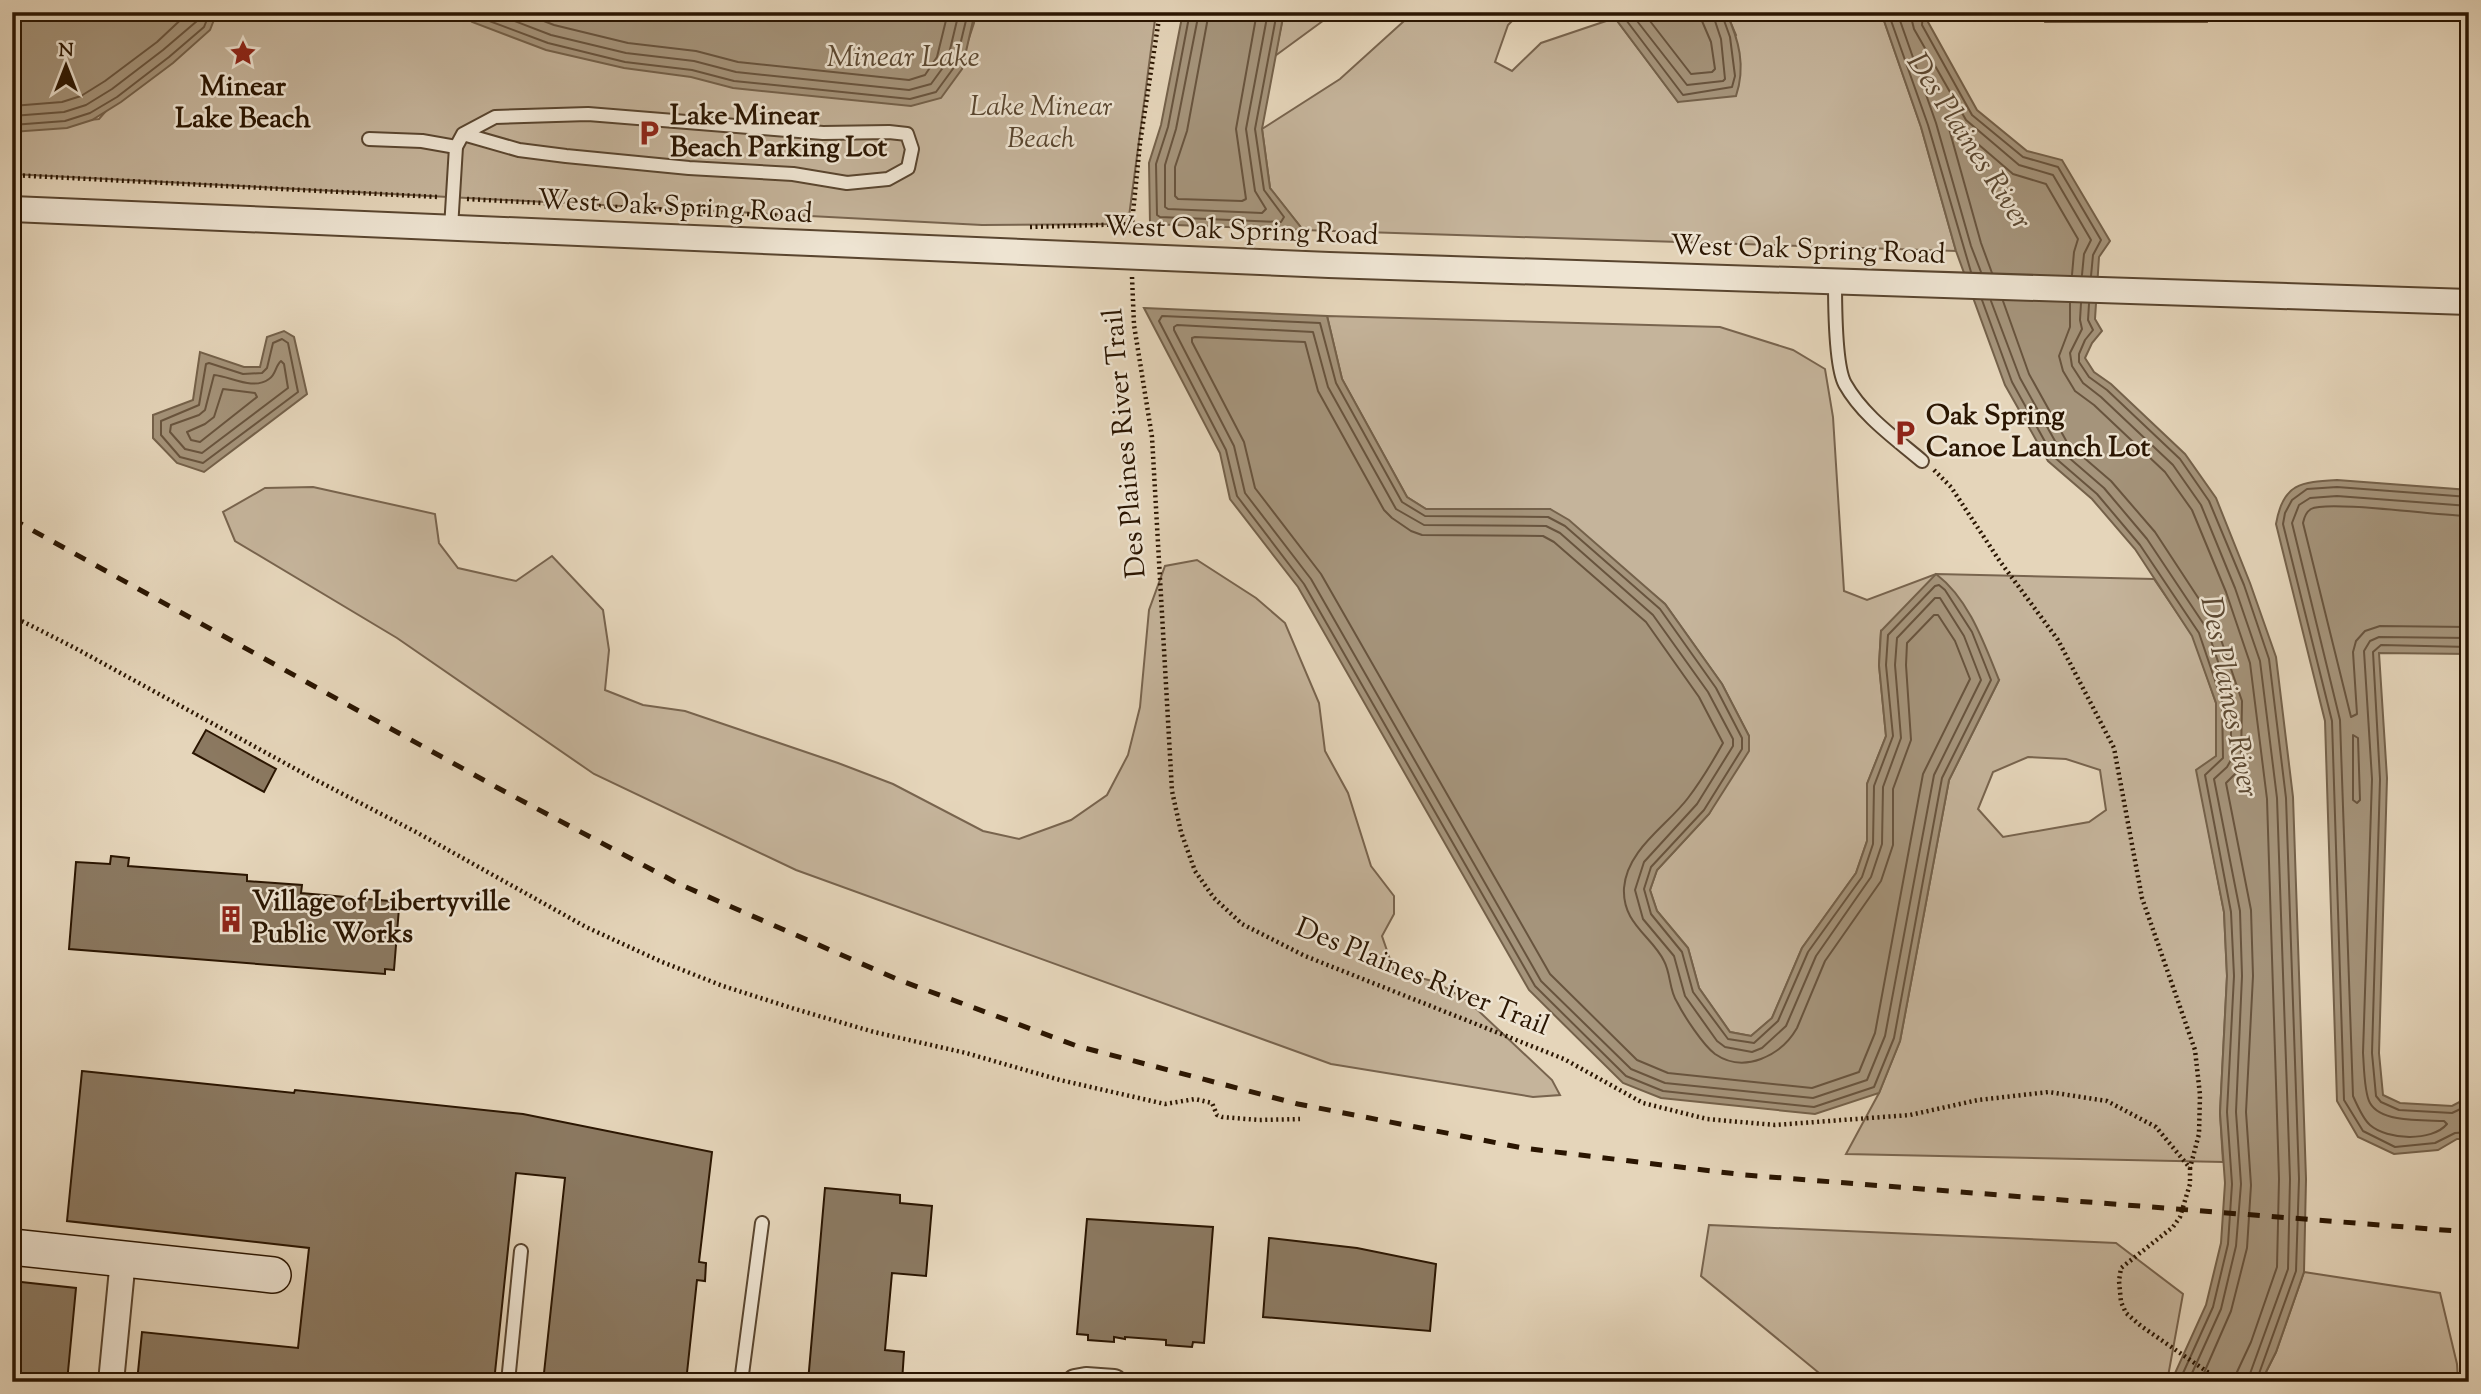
<svg xmlns="http://www.w3.org/2000/svg" width="2481" height="1394" viewBox="0 0 2481 1394" font-family="'Sorts Mill Goudy',serif">
	<rect width="100%" height="100%" fill="#e5d5ba"/>
	<filter id="stains"><feTurbulence type="fractalNoise" baseFrequency=".00286" numOctaves="4"/><feColorMatrix values="0 0 0 0 .2 0 0 0 0 .09 0 0 0 0 .02 0 0 0 .5 -.17"/></filter>
	<radialGradient id="worn" r=".72"><stop offset=".6" stop-color="#630" stop-opacity="0"/><stop offset="1" stop-color="#630" stop-opacity=".3"/></radialGradient>
	<g fill="#c5b49b" stroke="#78644e" stroke-width="2" fill-rule="evenodd">
		<path d="M 188,12 L 465,12 L 959,68 L 974,23 L 975,12 L 1156,12 L 1128,224 L 982,225 L 12,174 L 12,128 L 99,119 L 163,46 Z"/>
		<path d="M 1284,12 L 1335,12 L 1275,56 Z"/>
		<path d="M 1414,12 L 1521,12 L 1508,25 L 1495,62 L 1512,71 L 1541,43 L 1615,18 L 1678,102 L 1736,35 L 1726,12 L 1881,12 L 1921,127 L 1956,251 L 1303,230 L 1270,188 L 1262,129 L 1340,79 Z"/>
		<path d="M 1327,316 L 1720,327 L 1793,350 L 1825,369 L 1833,417 L 1844,591 L 1867,600 L 1936,574 L 2154,579 L 2193,636 L 2216,703 L 2216,757 L 2197,770 L 2224,912 L 2227,976 L 2220,1113 L 2223,1162 L 1846,1154 L 1879,1093 L 1900,1041 L 1949,780 L 1999,680 L 1881,631 L 1879,665 L 1886,736 L 1867,784 L 1867,841 L 1856,873 L 1802,948 L 1772,1018 L 1751,1036 L 1730,1032 L 1699,988 L 1688,948 L 1657,911 L 1650,890 L 1657,870 L 1709,814 L 1749,736 L 1722,684 L 1665,604 L 1550,509 L 1426,509 L 1407,497 L 1342,379 ZM 2028,757 L 2066,759 L 2100,770 L 2106,810 L 2089,822 L 2003,837 L 1978,809 L 1993,772 Z"/>
		<path d="M 313,487 L 435,514 L 439,543 L 458,568 L 516,581 L 552,556 L 603,610 L 609,650 L 605,690 L 643,705 L 685,711 L 838,763 L 893,784 L 983,831 L 1019,839 L 1071,820 L 1107,795 L 1128,755 L 1140,707 L 1149,610 L 1165,566 L 1197,560 L 1256,598 L 1285,623 L 1319,703 L 1325,751 L 1348,793 L 1371,866 L 1394,896 L 1394,914 L 1382,936 L 1394,971 L 1436,982 L 1468,1001 L 1552,1080 L 1560,1095 L 1533,1097 L 1331,1064 L 796,870 L 594,774 L 397,638 L 235,541 L 223,512 L 265,488 Z"/>
		<path d="M 1709,1225 L 2116,1243 L 2183,1294 L 2167,1382 L 1830,1382 L 1701,1276 Z"/>
		<path d="M 2304,1272 L 2440,1293 L 2457,1364 L 2458,1382 L 2261,1382 L 2276,1352 Z"/>
	</g>
	<g fill="#a5947b" stroke="#74614a" stroke-width="2">
		<path d="M 12,12 L 217,12 L 210,30 L 173,63 L 121,102 L 92,120 L 67,128 L 12,132 Z"/>
		<path d="M 461,12 L 975,12 L 962,69 L 941,98 L 911,106 L 733,88 L 691,77 L 624,68 L 546,50 L 472,22 Z"/>
		<path d="M 1183,12 L 1284,12 L 1262,129 L 1270,188 L 1303,230 L 1150,224 L 1149,163 L 1161,125 Z"/>
		<path d="M 1613,12 L 1726,12 C 1739,40 1746,66 1736,96 L 1678,102 L 1615,18 Z"/>
		<path d="M 1881,12 L 1930,12 L 1928,22 L 1977,110 L 2027,151 L 2062,160 L 2110,241 L 2099,257 L 2095,319 L 2102,331 L 2092,343 L 2085,358 L 2094,372 L 2111,384 L 2185,454 L 2216,498 L 2250,583 L 2276,657 L 2293,797 L 2306,1179 L 2304,1272 L 2276,1352 L 2261,1382 L 2171,1382 L 2206,1305 L 2221,1243 L 2225,1183 L 2220,1113 L 2227,976 L 2224,912 L 2196,770 L 2216,756 L 2216,703 L 2192,636 L 2135,549 L 2092,499 L 2048,461 L 2005,385 L 1956,251 L 1921,127 Z"/>
		<path d="M 2041,12 L 2209,12 L 2207,22 L 2045,22 Z"/>
		<path d="M 1144,308 L 1327,316 L 1342,379 L 1407,497 L 1426,509 L 1550,509 L 1569,520 L 1665,604 L 1722,684 L 1749,736 L 1749,751 L 1709,814 L 1657,870 L 1650,890 L 1657,911 L 1688,948 L 1699,988 L 1730,1032 L 1751,1036 L 1772,1018 L 1802,948 L 1856,873 L 1867,841 L 1867,784 L 1886,736 L 1879,665 L 1881,631 L 1936,574 C 1969,599 1984,643 1999,680 L 1949,780 L 1900,1041 L 1879,1093 L 1815,1114 L 1661,1098 L 1623,1083 L 1529,990 L 1298,587 L 1230,499 L 1220,453 Z"/>
		<path d="M 284,331 L 294,337 L 307,394 L 204,472 L 177,463 L 153,438 L 153,415 L 193,400 L 200,352 L 244,367 L 260,367 L 267,337 Z"/>
		<path d="M 2337,480 L 2469,490 L 2469,654 L 2379,653 L 2387,778 L 2379,1053 L 2383,1095 L 2400,1103 L 2452,1106 L 2469,1097 L 2469,1139 L 2457,1139 L 2438,1150 L 2394,1154 L 2358,1137 L 2337,1101 L 2325,721 L 2276,524 C 2283,483 2301,482 2337,480 Z"/>
	</g>
	<g fill="none" stroke-linecap="round" stroke-linejoin="round">
		<g stroke="#68543e" stroke-width="2">
			<path d="M 472,12 L 476,16 L 548,43 L 625,62 L 692,70 L 734,81 L 910,99 L 936,92 L 955,66 L 968,12"/>
			<path d="M 491,12 L 551,35 L 626,53 L 694,61 L 736,72 L 909,90 L 931,84 L 947,62 L 959,12"/>
			<path d="M 521,12 L 554,25 L 628,43 L 696,51 L 738,62 L 909,80 L 925,75 L 937,57 L 948,12"/>
			<path d="M 1190,12 L 1168,127 L 1156,164 L 1157,215 L 1160,217 L 1281,222 L 1284,217 L 1264,190 L 1255,129 L 1277,12"/>
			<path d="M 1199,12 L 1176,129 L 1165,165 L 1165,207 L 1168,209 L 1262,213 L 1266,209 L 1255,191 L 1246,129 L 1268,12"/>
			<path d="M 1209,12 L 1187,131 L 1175,167 L 1175,196 L 1178,199 L 1242,201 L 1246,199 L 1236,129 L 1257,12"/>
			<path d="M 1620,12 L 1683,95 L 1732,87 L 1735,76 L 1730,37 L 1721,12"/>
			<path d="M 1630,12 L 1687,85 L 1723,81 L 1725,79 L 1721,39 L 1712,12"/>
			<path d="M 1643,12 L 1691,74 L 1712,72 L 1715,69 L 1711,42 L 1702,21 L 1701,12"/>
			<path d="M 1888,12 L 1928,125 L 1971,272"/>
			<path d="M 1897,12 L 1936,123 L 1971,246 L 1981,272"/>
			<path d="M 1914,12 L 1912,21 L 1914,29 L 1966,120 L 2019,165 L 2053,175 L 2091,240 L 2084,254 L 2082,275"/>
			<path d="M 1923,12 L 1922,25 L 1972,115 L 2023,157 L 2058,167 L 2101,240 L 2093,255 L 2091,276"/>
			<path d="M 2049,12 L 2052,15 L 2199,15 L 2202,12"/>
			<path d="M 12,106 L 62,102 L 81,96 L 105,81 L 157,42 L 189,12"/>
			<path d="M 12,116 L 64,112 L 86,105 L 112,89 L 163,50 L 197,21 L 200,12"/>
			<path d="M 12,125 L 65,121 L 90,113 L 117,97 L 169,57 L 204,27 L 210,12"/>
			<path d="M 1992,273 L 1981,243 L 1948,125 L 1951,121 L 2013,174 L 2046,184 L 2078,239 L 2074,252 L 2072,275"/>
			<path d="M 1982,300 L 2012,382 L 2053,456 L 2097,494 L 2140,545 L 2199,633 L 2222,701 L 2223,758 L 2205,775 L 2231,912 L 2234,976 L 2227,1112 L 2232,1184 L 2228,1244 L 2213,1307 L 2179,1382"/>
			<path d="M 1991,301 L 2020,378 L 2060,450 L 2104,488 L 2147,539 L 2207,629 L 2231,700 L 2231,760 L 2227,767 L 2214,779 L 2240,911 L 2242,976 L 2236,1112 L 2241,1184 L 2236,1246 L 2221,1309 L 2188,1382"/>
			<path d="M 2003,301 L 2029,374 L 2068,444 L 2111,481 L 2155,532 L 2216,625 L 2242,701 L 2241,762 L 2237,772 L 2226,783 L 2251,910 L 2253,976 L 2246,1112 L 2251,1185 L 2247,1248 L 2231,1311 L 2200,1382"/>
			<path d="M 2070,303 L 2070,327 L 2059,356 L 2063,371 L 2075,391 L 2094,405 L 2165,472 L 2192,510 L 2226,592 L 2250,663 L 2267,799 L 2279,1179 L 2277,1267 L 2251,1342 L 2237,1372 L 2236,1382"/>
			<path d="M 2081,303 L 2080,320 L 2082,329 L 2070,353 L 2072,366 L 2083,383 L 2101,397 L 2173,465 L 2201,505 L 2235,588 L 2260,661 L 2277,798 L 2290,1179 L 2288,1269 L 2247,1382"/>
			<path d="M 2089,304 L 2088,320 L 2093,330 L 2085,340 L 2079,354 L 2079,362 L 2089,377 L 2107,390 L 2180,459 L 2209,501 L 2244,585 L 2269,659 L 2286,798 L 2299,1179 L 2296,1271 L 2256,1382"/>
			<path d="M 1162,316 L 1320,323 L 1336,383 L 1402,502 L 1425,516 L 1548,517 L 1565,526 L 1660,609 L 1716,688 L 1742,738 L 1742,749 L 1704,810 L 1651,867 L 1644,889 L 1651,914 L 1682,952 L 1693,992 L 1728,1039 L 1754,1043 L 1778,1021 L 1808,952 L 1862,877 L 1873,844 L 1874,786 L 1893,736 L 1886,665 L 1888,635 L 1935,586 L 1939,585 L 1945,590 L 1972,632 L 1991,680 L 1942,778 L 1894,1038 L 1874,1087 L 1814,1107 L 1663,1091 L 1626,1076 L 1535,986 L 1304,584 L 1237,496 L 1226,450 L 1159,321 Z"/>
			<path d="M 1177,325 L 1313,332 L 1328,387 L 1396,509 L 1424,525 L 1546,526 L 1560,533 L 1653,615 L 1708,692 L 1733,739 L 1733,746 L 1697,804 L 1644,862 L 1635,890 L 1643,919 L 1674,956 L 1685,996 L 1717,1041 L 1725,1047 L 1752,1052 L 1762,1048 L 1786,1026 L 1816,956 L 1871,877 L 1882,844 L 1883,787 L 1901,738 L 1895,665 L 1897,638 L 1935,598 L 1940,598 L 1964,636 L 1981,680 L 1934,775 L 1885,1036 L 1867,1080 L 1813,1098 L 1665,1083 L 1631,1069 L 1541,981 L 1311,579 L 1245,493 L 1234,446 L 1174,330 L 1174,327 Z"/>
			<path d="M 1195,337 L 1305,342 L 1318,391 L 1384,510 L 1392,518 L 1411,531 L 1422,535 L 1543,536 L 1554,542 L 1646,622 L 1699,697 L 1723,743 C 1713,761 1701,781 1688,798 C 1667,826 1627,849 1624,888 C 1622,924 1652,936 1664,961 C 1671,974 1669,990 1677,1002 C 1684,1016 1703,1045 1715,1054 C 1744,1074 1781,1056 1797,1028 L 1825,961 L 1881,881 L 1893,845 L 1893,789 L 1911,740 L 1906,665 L 1907,643 L 1934,615 L 1938,615 L 1955,641 L 1970,679 L 1923,774 L 1875,1033 L 1859,1072 L 1812,1088 L 1668,1073 L 1637,1060 L 1550,974 L 1321,574 L 1255,488 L 1244,442 L 1192,342 L 1192,338 Z"/>
			<path d="M 282,339 L 288,343 L 298,392 L 203,463 L 180,457 L 161,435 L 161,421 L 199,405 L 206,364 L 209,363 L 243,374 L 262,373 L 267,368 L 273,343 Z"/>
			<path d="M 281,361 L 284,364 L 288,388 L 202,453 L 185,449 L 170,432 L 171,425 L 199,415 L 205,410 L 214,375 C 230,376 253,391 269,379 C 276,375 275,366 281,361 Z"/>
			<path d="M 223,389 L 255,393 L 257,397 L 200,442 L 191,440 L 187,432 L 205,424 L 214,417 Z"/>
			<path d="M 2469,497 L 2337,487 L 2307,489 L 2292,500 L 2285,513 L 2283,524 L 2332,721 L 2344,1100 L 2363,1131 L 2395,1147 L 2435,1143 L 2455,1133 L 2469,1132"/>
			<path d="M 2469,506 L 2337,496 L 2310,498 L 2299,505 L 2292,523 L 2340,720 L 2353,1096 C 2357,1105 2363,1119 2370,1125 C 2387,1140 2432,1142 2447,1124 L 2444,1121 C 2424,1120 2381,1123 2370,1103 C 2364,1093 2364,1065 2363,1053 L 2372,779 L 2364,651 L 2370,641 L 2379,637 L 2469,638"/>
			<path d="M 2469,516 C 2442,516 2327,500 2311,509 C 2306,512 2304,518 2303,523 L 2351,717 L 2357,714 L 2353,652 L 2356,641 L 2365,631 L 2380,626 L 2469,627"/>
			<path d="M 2469,647 L 2381,645 L 2373,652 L 2380,779 L 2372,1053 L 2376,1096 L 2381,1102 L 2399,1110 L 2452,1113 L 2469,1105"/>
			<path d="M 2353,735 L 2358,738 L 2360,800 L 2357,803 L 2353,800 Z"/>
		</g>
	</g>
	<g fill="#8b7961" stroke="#2a1501" stroke-width="2">
		<path d="M 206,730 L 276,769 L 264,792 L 193,753 Z"/>
		<path d="M 111,856 L 129,858 L 128,866 L 247,875 L 247,881 L 302,885 L 301,893 L 390,901 L 390,907 L 399,908 L 394,970 L 385,969 L 385,974 L 69,949 L 76,862 L 110,864 Z"/>
		<path d="M 82,1071 L 294,1093 L 295,1090 L 523,1114 L 712,1152 L 699,1262 L 706,1263 L 705,1281 L 697,1280 L 686,1382 L 605,1382 L 605,1380 L 544,1373 L 565,1178 L 516,1173 L 494,1382 L 137,1382 L 142,1332 L 298,1348 L 309,1248 L 67,1221 Z"/>
		<path d="M 825,1188 L 900,1195 L 900,1203 L 932,1206 L 926,1276 L 892,1273 L 885,1350 L 904,1352 L 902,1382 L 808,1382 Z"/>
		<path d="M 1087,1219 L 1213,1227 L 1204,1343 L 1193,1342 L 1192,1347 L 1166,1345 L 1166,1340 L 1125,1337 L 1125,1339 L 1114,1337 L 1114,1342 L 1088,1340 L 1088,1335 L 1077,1334 Z"/>
		<path d="M 1269,1238 L 1357,1248 L 1436,1264 L 1430,1331 L 1263,1317 Z"/>
		<path d="M 12,1281 L 76,1288 L 67,1382 L 12,1382 Z"/>
	</g>
	<g fill="none" stroke-linecap="round" stroke-linejoin="round">
		<defs>
			<g id="lane">
				<path d="M 369,139 L 422,141 L 456,147"/>
				<path d="M 451,228 L 456,147 L 463,134 L 495,117 L 588,114 L 823,133 L 889,132 L 907,134 L 912,149 L 908,168 L 888,179 L 847,183 L 793,174 L 689,168 L 566,156 L 519,150 L 463,134"/>
				<path d="M 1835,281 C 1835,304 1835,366 1845,384 C 1863,416 1895,438 1922,461"/>
				<path d="M 508,1382 L 521,1251"/>
				<path d="M 741,1382 L 762,1223"/>
			</g>
			<g id="street">
				<path d="M 12,209 L 1329,265 L 2469,302"/>
				<path d="M 111,1382 L 123,1259"/>
				<path d="M 1075,1382 L 1086,1380 L 1114,1382"/>
			</g>
			<path id="secondary" d="M 12,1247 L 273,1275"/>
		</defs>
		<use href="#lane" stroke="#59452f" stroke-width="16"/>
		<use href="#street" stroke="#59452f" stroke-width="28"/>
		<use href="#secondary" stroke="#2a1501" stroke-width="38"/>
		<g stroke="#2a1501" stroke-width="4.5" stroke-dasharray="2 3.5" stroke-linecap="butt">
			<path d="M 12,175 L 438,197"/>
			<path d="M 467,199 L 801,217"/>
			<path d="M 1030,227 L 1132,224"/>
			<path d="M 1131,233 L 1140,143 L 1160,12"/>
			<path d="M 1132,277 L 1134,325 L 1152,437 L 1172,791 L 1181,832 L 1195,871 L 1214,898 L 1242,924 L 1305,956 L 1564,1059 L 1643,1103 L 1707,1119 L 1775,1125 L 1910,1115 L 1978,1100 L 2049,1092 L 2107,1101 L 2156,1127 L 2190,1168 L 2190,1184 L 2180,1217 L 2173,1227 L 2121,1268 L 2119,1281 L 2121,1302 L 2126,1313 L 2141,1326 L 2222,1382"/>
			<path d="M 1934,470 L 1951,487 L 1999,560 L 2058,640 L 2114,748 L 2142,898 L 2195,1050 L 2200,1095 L 2199,1134 L 2190,1168"/>
			<path d="M 12,616 L 75,648 L 312,778 L 416,832 L 586,927 L 662,962 L 723,986 L 795,1009 L 874,1032 L 966,1053 L 1060,1080 L 1165,1104 L 1195,1099 L 1212,1103 L 1217,1115 L 1222,1117 L 1259,1120 L 1300,1119"/>
		</g>
		<use href="#lane" stroke="#eee4d2" stroke-width="12"/>
		<use href="#street" stroke="#eee4d2" stroke-width="24"/>
		<use href="#secondary" stroke="#eee4d2" stroke-width="35"/>
		<path stroke="#2a1501" stroke-width="5" stroke-dasharray="12 12" stroke-linecap="butt" d="M 12,519 L 498,788 L 679,884 L 899,980 L 1077,1046 L 1298,1104 L 1523,1148 L 1745,1175 L 2469,1232"/>
	</g>
	<defs>
		<symbol id="sight-bare" viewBox="-9 -9 18 18"><path d="M0-6L1.8-2.2L6-1.7L2.9 1.2L3.7 5.4L0 3.3L-3.7 5.4L-2.9 1.2L-6-1.7L-1.8-2.2Z" fill="#8f2418" stroke="#eee4d2" stroke-width="2.5" paint-order="stroke"/></symbol>
		<symbol id="parking-bare" viewBox="-9 -9 18 18"><path d="M-3.5-5.5H1a3.5 3.5 0 0 1 0 7H-1V5.5H-3.5ZM-1-3.4V-.6H.8a1.4 1.4 0 0 0 0-2.8Z" fill="#8f2418" stroke="#eee4d2" stroke-width="2.5" paint-order="stroke"/></symbol>
		<symbol id="building-bare" viewBox="-9 -9 18 18"><path d="M-4-6H4V6H1V3H-1V6H-4ZM-2.5-4.3h1.7v1.8h-1.7ZM.8-4.3h1.7v1.8H.8ZM-2.5-1h1.7V.8h-1.7ZM.8-1h1.7V.8H.8Z" fill="#8f2418" stroke="#eee4d2" stroke-width="2.5" paint-order="stroke"/></symbol>
	</defs>
	<g fill-rule="evenodd">
		<use href="#sight-bare" x="224" y="34" width="38" height="38"/>
		<use href="#parking-bare" x="630" y="114" width="38" height="38"/>
		<use href="#parking-bare" x="1886" y="414" width="38" height="38"/>
		<use href="#building-bare" x="212" y="900" width="38" height="38"/>
	</g>
	<g text-anchor="middle" dominant-baseline="central" stroke-width="5" stroke-linejoin="round" paint-order="stroke">
		<g font-size="28" font-weight="bold" fill="#2a1501" stroke="#eee4d2" text-anchor="start">
			<text x="243" y="88" text-anchor="middle">Minear<tspan x="243" dy="32">Lake Beach</tspan></text>
			<text x="670" y="117">Lake Minear<tspan x="670" dy="32">Beach Parking Lot</tspan></text>
			<text x="1926" y="417">Oak Spring<tspan x="1926" dy="32">Canoe Launch Lot</tspan></text>
			<text x="252" y="903">Village of Libertyville<tspan x="252" dy="32">Public Works</tspan></text>
		</g>
		<g font-size="28" font-style="italic" fill="#58452f" stroke="#eee4d2">
			<text x="1041" y="108">Lake Minear<tspan x="1041" dy="32">Beach</tspan></text>
		</g>
		<g font-size="28" fill="#2a1501" stroke="#eee4d2">
			<text transform="translate(675 208) rotate(3)">West Oak Spring Road</text>
			<text transform="translate(1241 232) rotate(2)">West Oak Spring Road</text>
			<text transform="translate(1808 251) rotate(2)">West Oak Spring Road</text>
			<text transform="translate(1126 443) rotate(-95)">Des Plaines River Trail</text>
			<text transform="translate(1422 978) rotate(22)">Des Plaines River Trail</text>
		</g>
		<g font-size="30" font-style="italic" fill="#5b4832" stroke="#eee4d2">
			<text x="903" y="58">Minear Lake</text>
			<text transform="translate(1968 142) rotate(57)">Des Plaines River</text>
			<text transform="translate(2228 697) rotate(79)">Des Plaines River</text>
		</g>
	</g>
	<rect width="2481" height="1394" fill="none" stroke="#e5d5ba" stroke-width="42"/>
	<rect x="14" y="14" width="2453" height="1366" fill="none" stroke="#2a1501" stroke-width="3.5"/>
	<rect x="21" y="21" width="2439" height="1352" fill="none" stroke="#2a1501" stroke-width="2"/>
	<g transform="translate(66 66)" stroke="#eee4d2" stroke-width="5" paint-order="stroke">
	<path d="M0-5L12 26L0 18L-12 26Z" fill="#2a1501"/>
	<text y="-10" font-size="19" font-weight="bold" text-anchor="middle" fill="#2a1501">N</text>
	</g>
	<rect width="100%" height="100%" filter="url(#stains)"/>
	<rect width="100%" height="100%" fill="url(#worn)"/>
</svg>
